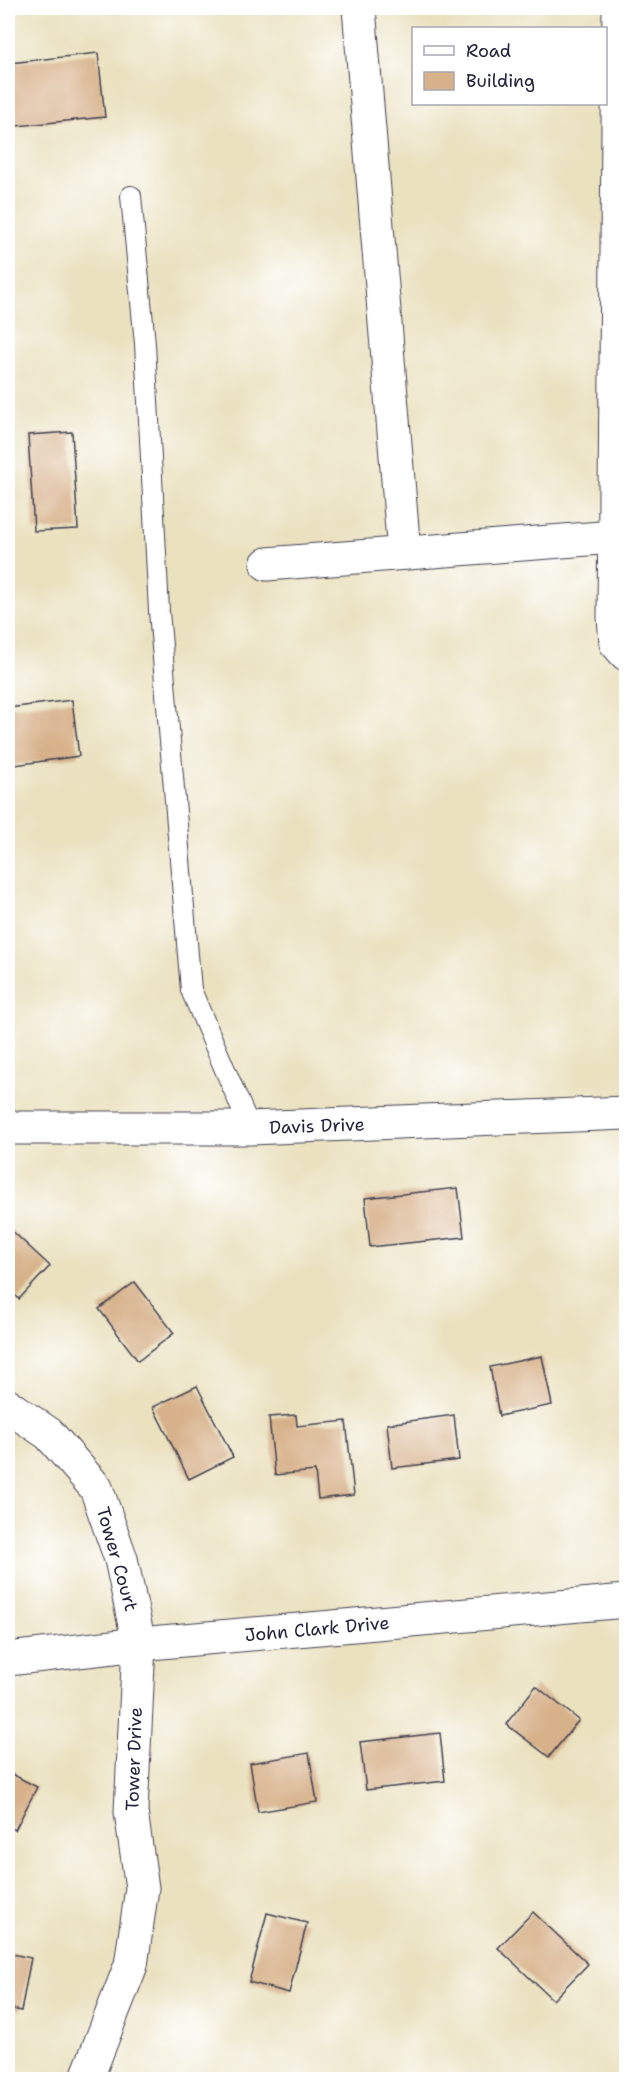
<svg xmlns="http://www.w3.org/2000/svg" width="634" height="2087" viewBox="0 0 634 2087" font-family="'Shantell Sans',sans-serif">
	<rect width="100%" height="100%" fill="#fff"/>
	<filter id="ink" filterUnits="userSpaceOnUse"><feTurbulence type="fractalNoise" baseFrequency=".0167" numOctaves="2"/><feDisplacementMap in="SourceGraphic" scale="12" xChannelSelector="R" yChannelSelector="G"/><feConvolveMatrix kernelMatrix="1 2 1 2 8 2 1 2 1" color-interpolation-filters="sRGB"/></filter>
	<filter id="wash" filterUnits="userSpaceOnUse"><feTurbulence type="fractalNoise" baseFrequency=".008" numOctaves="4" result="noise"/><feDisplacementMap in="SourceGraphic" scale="24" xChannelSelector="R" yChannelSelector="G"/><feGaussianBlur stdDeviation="1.35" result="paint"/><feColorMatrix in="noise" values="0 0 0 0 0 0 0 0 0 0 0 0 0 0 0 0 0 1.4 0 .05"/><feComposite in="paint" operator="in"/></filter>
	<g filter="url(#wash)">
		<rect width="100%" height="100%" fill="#eae1bf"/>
		<g id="blocks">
			<g fill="#d7b189">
				<path d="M 98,53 L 105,117 L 17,126 L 10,63 Z"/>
				<path d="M 72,432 L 78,529 L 34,531 L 28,435 Z"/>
				<path d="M 72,700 L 79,756 L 8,766 L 8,708 Z"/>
				<path d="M 458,1188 L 464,1237 L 370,1247 L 365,1198 Z"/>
				<path d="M 8,1227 L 50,1266 L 19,1299 L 8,1288 Z"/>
				<path d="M 135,1282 L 174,1333 L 138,1361 L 99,1309 Z"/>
				<path d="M 542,1356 L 552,1405 L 499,1416 L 490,1367 Z"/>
				<path d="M 197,1386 L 233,1457 L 189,1479 L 153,1407 Z"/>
				<path d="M 296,1415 L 297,1426 L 346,1421 L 354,1495 L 318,1499 L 315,1471 L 275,1475 L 269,1417 Z"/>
				<path d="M 454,1415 L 459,1460 L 392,1468 L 387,1424 Z"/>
				<path d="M 626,1461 L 626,1493 L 625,1493 L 622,1462 Z"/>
				<path d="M 536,1686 L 579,1720 L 549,1757 L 506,1724 Z"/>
				<path d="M 440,1733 L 445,1781 L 366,1790 L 360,1742 Z"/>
				<path d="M 309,1753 L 317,1802 L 258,1812 L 250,1763 Z"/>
				<path d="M 8,1772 L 37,1787 L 15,1830 L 8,1826 Z"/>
				<path d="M 533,1912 L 588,1964 L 553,2000 L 498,1948 Z"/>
				<path d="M 267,1913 L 307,1923 L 289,1993 L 249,1982 Z"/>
				<path d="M 8,1953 L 31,1958 L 21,2011 L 8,2008 Z"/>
			</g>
		</g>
	</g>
	<g filter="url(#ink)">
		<use href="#blocks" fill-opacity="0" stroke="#403f4f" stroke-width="1.5"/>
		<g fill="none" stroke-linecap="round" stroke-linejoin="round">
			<defs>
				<path id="lane" d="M 131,196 L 145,344 L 159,611 L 191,990 L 250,1128"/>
				<g id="street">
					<path d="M 359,8 L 404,553"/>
					<path d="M 619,8 L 614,617 L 616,643 L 626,654"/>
					<path d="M 267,564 L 614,537"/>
					<path d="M 8,1128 L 250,1128 L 626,1113"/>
					<path d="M 8,1406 L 49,1434 L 96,1488 L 121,1559 L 139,1644 L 131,1812 L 142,1888 L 131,1965 L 86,2080"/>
					<path d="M 8,1659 L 139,1644 L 626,1601"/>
				</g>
			</defs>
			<use href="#lane" stroke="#403f4f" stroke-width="22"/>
			<use href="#street" stroke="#403f4f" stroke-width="35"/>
			<use href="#lane" stroke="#fff" stroke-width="20"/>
			<use href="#street" stroke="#fff" stroke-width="33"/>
		</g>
	</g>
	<g text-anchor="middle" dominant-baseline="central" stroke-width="4.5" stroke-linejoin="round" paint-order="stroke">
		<g font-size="18" fill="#22223b" stroke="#fff">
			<text transform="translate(317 1126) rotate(-2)">Davis Drive</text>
			<text transform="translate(117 1559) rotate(74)">Tower Court</text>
			<text transform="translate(317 1629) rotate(-5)">John Clark Drive</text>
			<text transform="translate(134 1759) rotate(-88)">Tower Drive</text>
		</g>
	</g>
	<rect width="634" height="2087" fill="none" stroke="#fff" stroke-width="30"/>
	<rect x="412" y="27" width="195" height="78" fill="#ffffff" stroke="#a7a7b1" stroke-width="1.5"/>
	<rect x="424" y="46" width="30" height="9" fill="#ffffff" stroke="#a7a7b1" stroke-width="1.5"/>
	<text x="466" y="57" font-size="18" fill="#22223b">Road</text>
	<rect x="424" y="72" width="30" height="18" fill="#d7b189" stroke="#a7a7b1" stroke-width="1.5"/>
	<text x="466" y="87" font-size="18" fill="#22223b">Building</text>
</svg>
